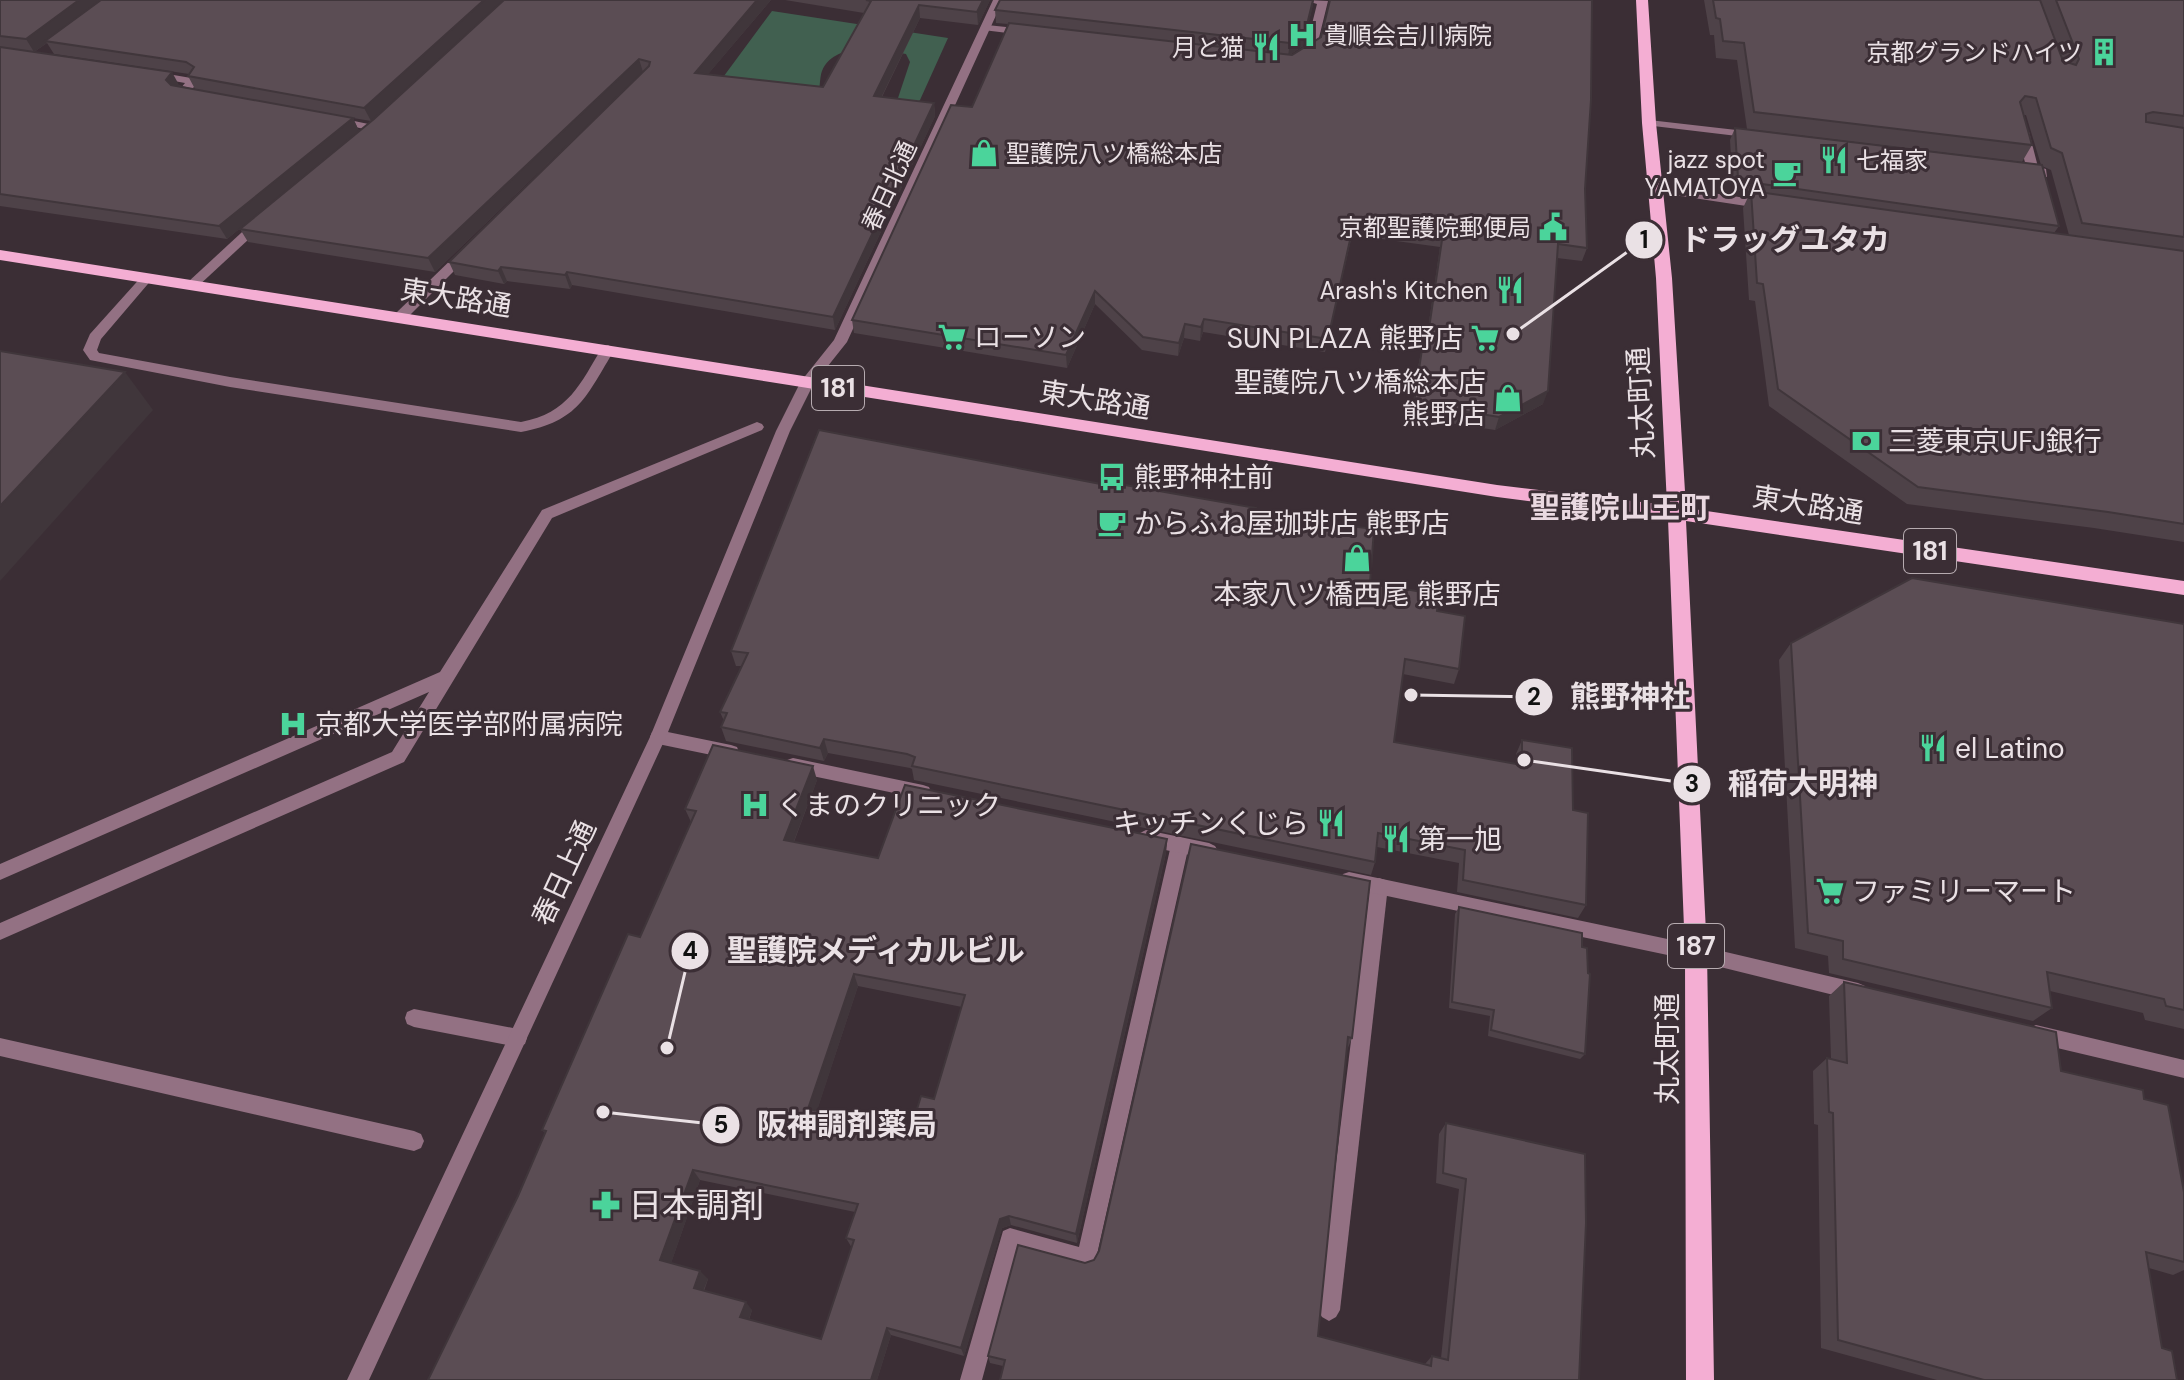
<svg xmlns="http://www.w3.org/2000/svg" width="2184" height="1380" viewBox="0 0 2184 1380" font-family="'DM Sans','Noto Sans JP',sans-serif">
	<rect width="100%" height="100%" fill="#3b2e35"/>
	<path fill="#416050" d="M 772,11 L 948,38 L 920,100 L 907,113 L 896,104 L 910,62 L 906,54 C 882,50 834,41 822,71 C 820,76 820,85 819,91 L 707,99 Z"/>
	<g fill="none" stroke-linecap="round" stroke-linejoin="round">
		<g fill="#937183" fill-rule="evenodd">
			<path d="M 1304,0 L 1328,1 L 1316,50 L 1301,59 L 1296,56 L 1306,48 L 1317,4 Z"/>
			<path d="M 987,25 L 1025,29 L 1030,32 L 1025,35 L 983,30 L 983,26 Z"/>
			<path d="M 1649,120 L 1754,132 L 1760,135 L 1754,138 L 1645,125 L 1645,121 Z"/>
			<path d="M 2023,129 L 2029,132 L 2038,167 L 2046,169 L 2047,177 L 2039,177 L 2027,170 L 2017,132 Z"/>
			<path d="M 464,250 L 470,254 L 468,257 L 405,320 L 395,320 L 395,314 L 460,251 Z"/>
			<path d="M 147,274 L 153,278 L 101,339 L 97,350 L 99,353 L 230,377 L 521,422 C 569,413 580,384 603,346 L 608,345 L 615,349 C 586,396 580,421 521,432 L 230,387 L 90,360 L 83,350 L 90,334 L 143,275 Z"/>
			<path d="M 1180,837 L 1186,840 L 1189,845 L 1096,1259 L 1093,1266 L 1086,1269 L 1017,1250 L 982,1380 L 960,1380 L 1003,1231 L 1010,1228 L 1079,1247 L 1171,845 L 1174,840 Z"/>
			<path d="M 1379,878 L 1385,880 L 1388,886 L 1340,1310 L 1336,1317 L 1329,1321 L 1322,1317 L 1318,1310 L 1370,886 L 1373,880 Z"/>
			<path d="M 414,1009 L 518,1029 L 525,1032 L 527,1038 L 525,1044 L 518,1047 L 414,1027 L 407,1024 L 405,1018 L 407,1012 Z"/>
		</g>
		<g fill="#937183" fill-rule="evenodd">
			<path d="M 258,220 L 264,224 L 262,227 L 196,288 L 188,288 L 188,282 L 254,221 Z"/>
			<path d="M 757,422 L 762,424 L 764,427 L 762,430 L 552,518 L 404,762 L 0,940 L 0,923 L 392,752 L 429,692 L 0,880 L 0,864 L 440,672 L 542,510 Z"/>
			<path d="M 0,1038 L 414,1131 L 421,1134 L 424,1141 L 421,1148 L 414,1151 L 0,1056 Z"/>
		</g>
		<g fill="#937183" fill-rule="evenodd">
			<path d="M 993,0 L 1003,0 L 847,342 L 812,386 L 802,386 L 802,380 L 834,340 Z"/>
			<path d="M 156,72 L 197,79 L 198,81 L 191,91 L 204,95 L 198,98 L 179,95 L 177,93 L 185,83 L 152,77 L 152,73 Z"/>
			<path d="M 335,117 L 378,126 L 380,128 L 374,131 L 331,122 L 329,120 Z"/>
			<path d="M 1658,185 L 1766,201 L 1772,205 L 1766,209 L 1654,192 L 1652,189 Z"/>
			<path d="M 658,730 L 731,745 L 737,747 L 739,752 L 737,757 L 731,759 L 658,744 L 652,742 L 650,737 L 652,732 Z"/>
			<path d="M 793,758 L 923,785 L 929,787 L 931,792 L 929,797 L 923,799 L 793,772 L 787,770 L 785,765 L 787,760 Z"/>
			<path d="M 1146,830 L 1209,843 L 1215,846 L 1218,851 L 1215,856 L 1209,859 L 1146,846 L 1140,843 L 1137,838 L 1140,833 Z"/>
			<path d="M 1349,872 L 1696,945 L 1858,983 L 1865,986 L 1867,992 L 1865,998 L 1858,1001 L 1696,961 L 1349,888 L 1343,886 L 1340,880 L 1343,874 Z"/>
			<path d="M 2036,1025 L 2184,1060 L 2184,1078 L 2036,1043 L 2029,1040 L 2027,1034 L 2029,1028 Z"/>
		</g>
		<path fill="#937183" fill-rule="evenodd" d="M 807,378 L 814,383 L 790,431 L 666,737 L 369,1380 L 347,1380 L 650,737 L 776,431 L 800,383 Z"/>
		<path fill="#f4aed3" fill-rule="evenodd" d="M 1636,0 L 1648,0 L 1656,123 L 1672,278 L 1686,508 L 2184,581 L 2184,595 L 1686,521 L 1707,953 L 1714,1380 L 1686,1380 L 1685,953 L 1668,519 L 1497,497 L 0,260 L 0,250 L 1497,485 L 1667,505 L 1656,278 L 1642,123 Z"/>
	</g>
	<g fill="#4e4248" fill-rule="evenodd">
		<path d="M 0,0 L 504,0 L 371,121 L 353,118 L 359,131 L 771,0 L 708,74 L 823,87 L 864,13 L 785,0 L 990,0 L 978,25 L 920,18 L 882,97 L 934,103 L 935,116 L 835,330 L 572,285 L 570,289 L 507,281 L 504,284 L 455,275 L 449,262 L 643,72 L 435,272 L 248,242 L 240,229 L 315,167 L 227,239 L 0,206 ZM 47,43 L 54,54 L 189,74 L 188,76 L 195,89 L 34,52 Z"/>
		<path d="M 1000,0 L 1314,0 L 1303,46 L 1291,54 L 1585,189 L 1587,248 L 1582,261 L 1557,258 L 1543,404 L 1495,430 L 1411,417 L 1419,362 L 1422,349 L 1425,349 L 1440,247 L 1352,235 L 1325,352 L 1203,332 L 1200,341 L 1184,338 L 1178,356 L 1142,350 L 1095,304 L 1067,368 L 854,333 L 852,320 L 972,107 L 1008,24 L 996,23 L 995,10 Z"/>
		<path d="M 1704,0 L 2184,0 L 2184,542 L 2094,528 L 1907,504 L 1769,406 L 1755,301 L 1749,300 L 1743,208 L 1749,195 L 1743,194 L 1742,191 L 1733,190 L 1730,140 L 1735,128 L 2041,165 L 2026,115 L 2024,115 L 2032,145 L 2022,162 L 1747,129 L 1737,60 L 1716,58 L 1714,35 L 1710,35 ZM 2042,166 L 2051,170 L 2069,235 L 2054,233 L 2059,226 Z"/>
		<path d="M 1255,514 L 1370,583 L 1437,611 L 1459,669 L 1454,684 L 1403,674 L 1394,742 L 1516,764 L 1516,754 L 1522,740 L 1573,810 L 1586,905 L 1578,918 L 1457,892 L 1459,863 L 1377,847 L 1375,862 L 1371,875 L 914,780 L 912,769 L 910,768 L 828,753 L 824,761 L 726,741 L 721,727 L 724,721 L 720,712 L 742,666 L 736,666 L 731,651 Z"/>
		<path d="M 2184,624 L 2184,1029 L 2145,1020 L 2143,1013 L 2050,991 L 2052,1008 L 2033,1021 L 1829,973 L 1828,956 L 1795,948 L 1779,660 L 1791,643 Z"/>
		<path d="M 817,780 L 794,842 L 878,858 L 1167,839 L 1166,853 L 1077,1243 L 1011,1225 L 1002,1228 L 964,1356 L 891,1335 L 877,1380 L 428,1380 L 518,1196 L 545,1133 L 542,1130 L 640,937 L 691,822 L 685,809 ZM 858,986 L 962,1007 L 934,1099 L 911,1129 L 817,1110 ZM 700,1180 L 855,1212 L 846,1238 L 852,1248 L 821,1339 L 749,1320 L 752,1310 L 704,1291 L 708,1279 L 671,1263 Z"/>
		<path d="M 1191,844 L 1352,1038 L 1347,1050 L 1318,1336 L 1425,1364 L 1432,1356 L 1441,1358 L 1459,1189 L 1436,1183 L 1439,1134 L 1446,1123 L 1579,1380 L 1003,1366 L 990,1363 L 988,1356 L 1085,1263 L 1094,1260 L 1099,1251 Z"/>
		<path d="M 1459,907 L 1582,947 L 1585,1054 L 1580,1059 L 1488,1036 L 1490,1016 L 1449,1008 L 1455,914 Z"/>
		<path d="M 1844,982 L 2061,1071 L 2144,1099 L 2184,1192 L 2184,1270 L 2173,1275 L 2149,1268 L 2162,1348 L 2177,1380 L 1937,1380 L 1821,1348 L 1818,1125 L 1814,1124 L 1813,1071 L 1827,1058 L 1831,1059 L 1829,996 Z"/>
	</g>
	<g fill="#40363b">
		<path d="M 79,0 L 105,0 L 45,41 L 47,43 L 34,52 L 26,39 Z"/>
		<path d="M 484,0 L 504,0 L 371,121 L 364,108 Z"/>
		<path d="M 757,0 L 771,0 L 698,86 L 695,73 Z"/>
		<path d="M 983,0 L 990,0 L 978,25 L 977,12 Z"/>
		<path d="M 1313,0 L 1313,6 L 1303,46 L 1288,56 L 1290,43 Z"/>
		<path d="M 919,5 L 920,18 L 875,110 L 874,96 Z"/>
		<path d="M 639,59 L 643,72 L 435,272 L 428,258 Z"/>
		<path d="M 172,72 L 179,85 L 174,93 L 166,80 Z"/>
		<path d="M 934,103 L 935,116 L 835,330 L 833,317 Z"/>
		<path d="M 353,118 L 359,131 L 227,239 L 219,226 Z"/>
		<path d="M 501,267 L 507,281 L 504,284 L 498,271 Z"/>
		<path d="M 567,272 L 572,285 L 570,289 L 565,275 Z"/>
		<path d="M 1095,291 L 1095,304 L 1067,368 L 1066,355 Z"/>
		<path d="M 1204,319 L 1203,332 L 1200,341 L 1201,327 Z"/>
		<path d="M 1185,324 L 1184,338 L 1178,356 L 1179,343 Z"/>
		<path d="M 125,372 L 153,410 L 0,581 L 0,506 Z"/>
		<path d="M 1548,391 L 1543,404 L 1495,430 L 1499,417 Z"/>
		<path d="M 824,739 L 828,753 L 824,761 L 820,748 Z"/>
		<path d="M 813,766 L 817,780 L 789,854 L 784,840 Z"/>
		<path d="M 1167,839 L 1166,853 L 1077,1243 L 1076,1234 Z"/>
		<path d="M 854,974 L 858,986 L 814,1120 L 808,1109 Z"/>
		<path d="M 693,1170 L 700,1180 L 669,1269 L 660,1260 Z"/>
		<path d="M 1009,1216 L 1011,1225 L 1002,1228 L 964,1356 L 961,1348 L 1000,1219 Z"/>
		<path d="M 700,1271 L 708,1279 L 701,1296 L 694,1288 Z"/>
		<path d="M 746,1302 L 752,1310 L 747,1325 L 740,1317 Z"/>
		<path d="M 887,1328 L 891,1335 L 877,1380 L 871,1380 Z"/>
	</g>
	<g fill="#5b4d54" stroke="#40363b" stroke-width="2" fill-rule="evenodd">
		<path d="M 0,0 L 79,0 L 26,39 L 0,36 Z"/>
		<path d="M 101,0 L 484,0 L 364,108 L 188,76 L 194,67 L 186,62 L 45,41 Z"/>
		<path d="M 504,0 L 757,0 L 695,73 L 823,87 L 871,1 L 866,0 L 983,0 L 977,12 L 919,5 L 874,96 L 934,103 L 833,317 L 567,272 L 565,275 L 501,267 L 498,271 L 449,262 L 649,66 L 650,62 L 639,59 L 428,258 L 240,229 L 374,119 Z"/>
		<path d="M 1000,0 L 1313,0 L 1305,33 L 1290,43 L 995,10 Z"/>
		<path d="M 1330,0 L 1592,0 L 1591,100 L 1585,189 L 1587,248 L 1558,244 L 1548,391 L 1499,417 L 1414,403 L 1422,349 L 1426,349 L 1443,233 L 1354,222 L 1328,339 L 1204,319 L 1201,327 L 1185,324 L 1179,343 L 1143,337 L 1095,291 L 1066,355 L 852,320 L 951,105 L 972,107 L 1009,23 L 1292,55 L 1321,37 Z"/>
		<path d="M 1713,0 L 2040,0 L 2063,61 L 2076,65 L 2079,59 L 2056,0 L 2184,0 L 2184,116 L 2153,112 L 2146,114 L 2146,122 L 2184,128 L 2184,237 L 2082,223 L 2062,153 L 2051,148 L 2036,98 L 2025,96 L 2020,102 L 2032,145 L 1754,112 L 1744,43 L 1723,41 L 1720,19 L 1716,18 Z"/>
		<path d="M 0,47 L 172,72 L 166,80 L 171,85 L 353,118 L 219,226 L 0,194 Z"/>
		<path d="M 1735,128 L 2042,165 L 2059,226 L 1748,182 L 1747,179 L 1738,178 Z"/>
		<path d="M 1751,191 L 2184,251 L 2184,524 L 2108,512 L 1918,487 L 1778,389 L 1763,284 L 1757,283 Z"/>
		<path d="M 0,351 L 125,372 L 0,506 Z"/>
		<path d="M 819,430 L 1101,484 L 1102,481 L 1256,508 L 1255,514 L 1374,529 L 1370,583 L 1439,595 L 1437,611 L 1465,616 L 1459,669 L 1405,659 L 1394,742 L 1522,765 L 1522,740 L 1572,748 L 1573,810 L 1588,813 L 1586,905 L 1463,880 L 1465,850 L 1378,833 L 1375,862 L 912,766 L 915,757 L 907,754 L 824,739 L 820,748 L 721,727 L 727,713 L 720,712 L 748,653 L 731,651 Z"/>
		<path d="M 1912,578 L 2184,624 L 2184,1010 L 2166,1006 L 2164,999 L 2047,972 L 2052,1008 L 1843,959 L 1843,941 L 1808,933 L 1791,643 Z"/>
		<path d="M 713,745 L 813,766 L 784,840 L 878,858 L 905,785 L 1167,839 L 1076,1234 L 1009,1216 L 1000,1219 L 961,1348 L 887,1328 L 871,1380 L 428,1380 L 518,1196 L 546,1131 L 542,1130 L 628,934 L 640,937 L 696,811 L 685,809 ZM 854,974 L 965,995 L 934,1099 L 921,1096 L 911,1129 L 808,1109 ZM 693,1170 L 858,1204 L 846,1238 L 854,1240 L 821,1339 L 740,1317 L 746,1302 L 694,1288 L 700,1271 L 660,1260 Z"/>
		<path d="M 1191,844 L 1370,881 L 1352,1038 L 1348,1037 L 1318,1336 L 1431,1366 L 1432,1356 L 1448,1360 L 1466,1179 L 1443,1173 L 1446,1123 L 1585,1154 L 1586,1223 L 1579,1380 L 1000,1380 L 1005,1360 L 988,1356 L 1018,1245 L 1085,1263 L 1094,1260 L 1099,1251 Z"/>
		<path d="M 1459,907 L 1582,933 L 1582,947 L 1587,948 L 1588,973 L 1590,974 L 1585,1054 L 1491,1030 L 1494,1010 L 1452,1002 Z"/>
		<path d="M 1844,982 L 2056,1032 L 2061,1071 L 2143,1090 L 2144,1099 L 2168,1105 L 2184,1192 L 2184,1262 L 2146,1252 L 2162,1348 L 2172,1351 L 2177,1380 L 1984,1380 L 1838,1340 L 1833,1113 L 1829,1112 L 1827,1058 L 1847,1063 Z"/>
	</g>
	<defs>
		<symbol id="hospital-bare" viewBox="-9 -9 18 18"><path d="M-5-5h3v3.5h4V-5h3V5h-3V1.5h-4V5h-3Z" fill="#4bd49b" stroke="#3b2e35" stroke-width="2.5" paint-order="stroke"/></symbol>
		<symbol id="restaurant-bare" viewBox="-9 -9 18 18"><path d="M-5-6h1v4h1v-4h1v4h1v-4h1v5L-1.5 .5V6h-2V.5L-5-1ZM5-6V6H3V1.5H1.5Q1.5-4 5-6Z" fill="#4bd49b" stroke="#3b2e35" stroke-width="2.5" paint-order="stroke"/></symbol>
		<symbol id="building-bare" viewBox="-9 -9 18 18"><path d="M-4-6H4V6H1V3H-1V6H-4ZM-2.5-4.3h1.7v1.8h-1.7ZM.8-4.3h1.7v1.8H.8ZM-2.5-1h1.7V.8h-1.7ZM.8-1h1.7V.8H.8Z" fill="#4bd49b" stroke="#3b2e35" stroke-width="2.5" paint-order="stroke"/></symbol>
		<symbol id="shop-bare" viewBox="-9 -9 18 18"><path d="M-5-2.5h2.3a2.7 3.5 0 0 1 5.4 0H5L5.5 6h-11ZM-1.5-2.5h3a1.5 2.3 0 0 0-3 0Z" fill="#4bd49b" stroke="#3b2e35" stroke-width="2.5" paint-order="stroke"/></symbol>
		<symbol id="cafe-bare" viewBox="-9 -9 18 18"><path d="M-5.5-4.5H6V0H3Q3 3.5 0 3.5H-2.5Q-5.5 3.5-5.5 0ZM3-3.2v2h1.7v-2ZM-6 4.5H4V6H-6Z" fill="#4bd49b" stroke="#3b2e35" stroke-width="2.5" paint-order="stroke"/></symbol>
		<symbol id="civic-bare" viewBox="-9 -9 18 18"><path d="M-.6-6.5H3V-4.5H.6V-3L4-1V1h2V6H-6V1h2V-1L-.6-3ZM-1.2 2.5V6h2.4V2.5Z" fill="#4bd49b" stroke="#3b2e35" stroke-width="2.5" paint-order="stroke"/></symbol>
		<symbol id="supermarket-bare" viewBox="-9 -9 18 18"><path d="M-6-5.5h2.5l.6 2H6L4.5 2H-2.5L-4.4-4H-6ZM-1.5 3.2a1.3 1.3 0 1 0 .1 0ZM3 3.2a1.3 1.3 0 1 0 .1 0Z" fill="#4bd49b" stroke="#3b2e35" stroke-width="2.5" paint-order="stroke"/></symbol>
		<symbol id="bank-bare" viewBox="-9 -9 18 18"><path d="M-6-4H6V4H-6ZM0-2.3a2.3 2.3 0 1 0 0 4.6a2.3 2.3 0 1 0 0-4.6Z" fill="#4bd49b" stroke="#3b2e35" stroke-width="2.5" paint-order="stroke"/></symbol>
		<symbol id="bus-bare" viewBox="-9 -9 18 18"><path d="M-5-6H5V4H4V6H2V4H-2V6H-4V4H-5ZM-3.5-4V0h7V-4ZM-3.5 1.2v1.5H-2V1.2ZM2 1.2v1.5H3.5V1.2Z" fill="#4bd49b" stroke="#3b2e35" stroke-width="2.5" paint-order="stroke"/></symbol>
		<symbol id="pharmacy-bare" viewBox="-9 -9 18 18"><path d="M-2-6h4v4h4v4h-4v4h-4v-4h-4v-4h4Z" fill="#4bd49b" stroke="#3b2e35" stroke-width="2.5" paint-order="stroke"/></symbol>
	</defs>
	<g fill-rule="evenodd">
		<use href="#hospital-bare" x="1282" y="15" width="40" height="40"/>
		<use href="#restaurant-bare" x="1246" y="27" width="40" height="40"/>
		<use href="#building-bare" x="2084" y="32" width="40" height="40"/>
		<use href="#shop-bare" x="964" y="133" width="40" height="40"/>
		<use href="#restaurant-bare" x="1814" y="140" width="40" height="40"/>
		<use href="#cafe-bare" x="1767" y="153" width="40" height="40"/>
		<use href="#civic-bare" x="1533" y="207" width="40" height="40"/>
		<use href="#restaurant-bare" x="1490" y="270" width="40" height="40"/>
		<use href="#supermarket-bare" x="932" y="317" width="40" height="40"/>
		<use href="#supermarket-bare" x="1465" y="318" width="40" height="40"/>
		<use href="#shop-bare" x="1488" y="378" width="40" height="40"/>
		<use href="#bank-bare" x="1846" y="421" width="40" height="40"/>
		<use href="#bus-bare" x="1092" y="457" width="40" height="40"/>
		<use href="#cafe-bare" x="1092" y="503" width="40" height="40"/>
		<use href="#shop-bare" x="1337" y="538" width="40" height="40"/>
		<use href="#hospital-bare" x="273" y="704" width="40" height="40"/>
		<use href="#restaurant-bare" x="1913" y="728" width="40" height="40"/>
		<use href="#hospital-bare" x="735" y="785" width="40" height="40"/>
		<use href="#restaurant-bare" x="1311" y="803" width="40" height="40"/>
		<use href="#restaurant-bare" x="1376" y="819" width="40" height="40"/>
		<use href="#supermarket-bare" x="1810" y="871" width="40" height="40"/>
		<use href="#pharmacy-bare" x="586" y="1185" width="40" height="40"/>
	</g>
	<g text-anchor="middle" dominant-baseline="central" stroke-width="6" stroke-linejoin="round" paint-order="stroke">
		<g font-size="24" fill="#eae1e5" stroke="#3b2e35" text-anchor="end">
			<text x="1324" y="35" text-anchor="start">貴順会吉川病院</text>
			<text x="1244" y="47">月と猫</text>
			<text x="2082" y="52">京都グランドハイツ</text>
			<text x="1006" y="153" text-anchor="start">聖護院八ツ橋総本店</text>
			<text x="1765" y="159">jazz spot<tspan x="1765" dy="28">YAMATOYA</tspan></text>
			<text x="1856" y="160" text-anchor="start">七福家</text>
			<text x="1531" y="227">京都聖護院郵便局</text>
			<text x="1488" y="290">Arash's Kitchen</text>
		</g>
		<g font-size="24" fill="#eae1e5" stroke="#3b2e35">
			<text transform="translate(889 186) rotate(-65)">春日北通</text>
		</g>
		<g fill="#3b2e35" stroke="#b6abb0" stroke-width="2">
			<rect x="812" y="366" width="52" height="44" rx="6"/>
			<rect x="1904" y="529" width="52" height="44" rx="6"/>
			<rect x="1668" y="924" width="56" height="44" rx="6"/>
		</g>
		<g font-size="26" font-weight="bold" fill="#eae1e5">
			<text x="838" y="388">181</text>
			<text x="1930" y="551">181</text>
			<text x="1696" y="946">187</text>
		</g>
		<g font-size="28" fill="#eae1e5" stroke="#3b2e35">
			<text transform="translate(456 298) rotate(9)">東大路通</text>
			<text transform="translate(1095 400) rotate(9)">東大路通</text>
			<text transform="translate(1641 403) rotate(-93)">丸太町通</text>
			<text transform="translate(1808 505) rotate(9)">東大路通</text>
			<text transform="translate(564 873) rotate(-65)">春日上通</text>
			<text transform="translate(1667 1049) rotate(-90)">丸太町通</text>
		</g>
		<g font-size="28" fill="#eae1e5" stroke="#3b2e35" text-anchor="start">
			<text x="974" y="337">ローソン</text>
			<text x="1463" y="338" text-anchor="end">SUN PLAZA 熊野店</text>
			<text x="1486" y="382" text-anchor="end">聖護院八ツ橋総本店<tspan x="1486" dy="32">熊野店</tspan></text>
			<text x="1888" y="441">三菱東京UFJ銀行</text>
			<text x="1134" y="477">熊野神社前</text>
			<text x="1134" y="523">からふね屋珈琲店 熊野店</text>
			<text x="1357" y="594" text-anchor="middle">本家八ツ橋西尾 熊野店</text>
			<text x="315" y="724">京都大学医学部附属病院</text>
			<text x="1955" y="748">el Latino</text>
			<text x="777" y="805">くまのクリニック</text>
			<text x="1309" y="823" text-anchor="end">キッチンくじら</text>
			<text x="1418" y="839">第一旭</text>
			<text x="1852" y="891">ファミリーマート</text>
		</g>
		<g font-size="30" font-weight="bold" fill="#ead9e1" stroke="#3b2e35">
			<text x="1620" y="507">聖護院山王町</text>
		</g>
		<g font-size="34" fill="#eae1e5" stroke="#3b2e35" text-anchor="start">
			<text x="628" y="1205">日本調剤</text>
		</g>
	</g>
	<path fill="none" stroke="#eae1e5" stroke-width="3" d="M1513 334L1644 240M1411 695L1534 697M1524 760L1692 784M667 1048L690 951M603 1112L721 1125"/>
	<g fill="#eae1e5" stroke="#3b2e35" stroke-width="3">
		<circle cx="1513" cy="334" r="8"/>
		<circle cx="1411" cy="695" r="8"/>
		<circle cx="1524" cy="760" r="8"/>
		<circle cx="667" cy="1048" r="8"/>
		<circle cx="603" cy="1112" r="8"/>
		<circle cx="1644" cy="240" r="20"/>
		<circle cx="1534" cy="697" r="20"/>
		<circle cx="1692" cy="784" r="20"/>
		<circle cx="690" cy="951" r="20"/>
		<circle cx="721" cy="1125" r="20"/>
	</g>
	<g font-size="24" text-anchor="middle" font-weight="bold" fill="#111">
		<text x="1644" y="248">1</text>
		<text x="1534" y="705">2</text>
		<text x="1692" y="792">3</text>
		<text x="690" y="959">4</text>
		<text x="721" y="1133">5</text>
	</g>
	<g font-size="30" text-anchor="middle" font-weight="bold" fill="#eae1e5" stroke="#3b2e35" stroke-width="6" stroke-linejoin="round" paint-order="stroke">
		<text x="1785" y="250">ドラッグユタカ</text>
		<text x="1630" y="707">熊野神社</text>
		<text x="1803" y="794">稲荷大明神</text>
		<text x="876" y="961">聖護院メディカルビル</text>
		<text x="847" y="1135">阪神調剤薬局</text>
	</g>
</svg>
